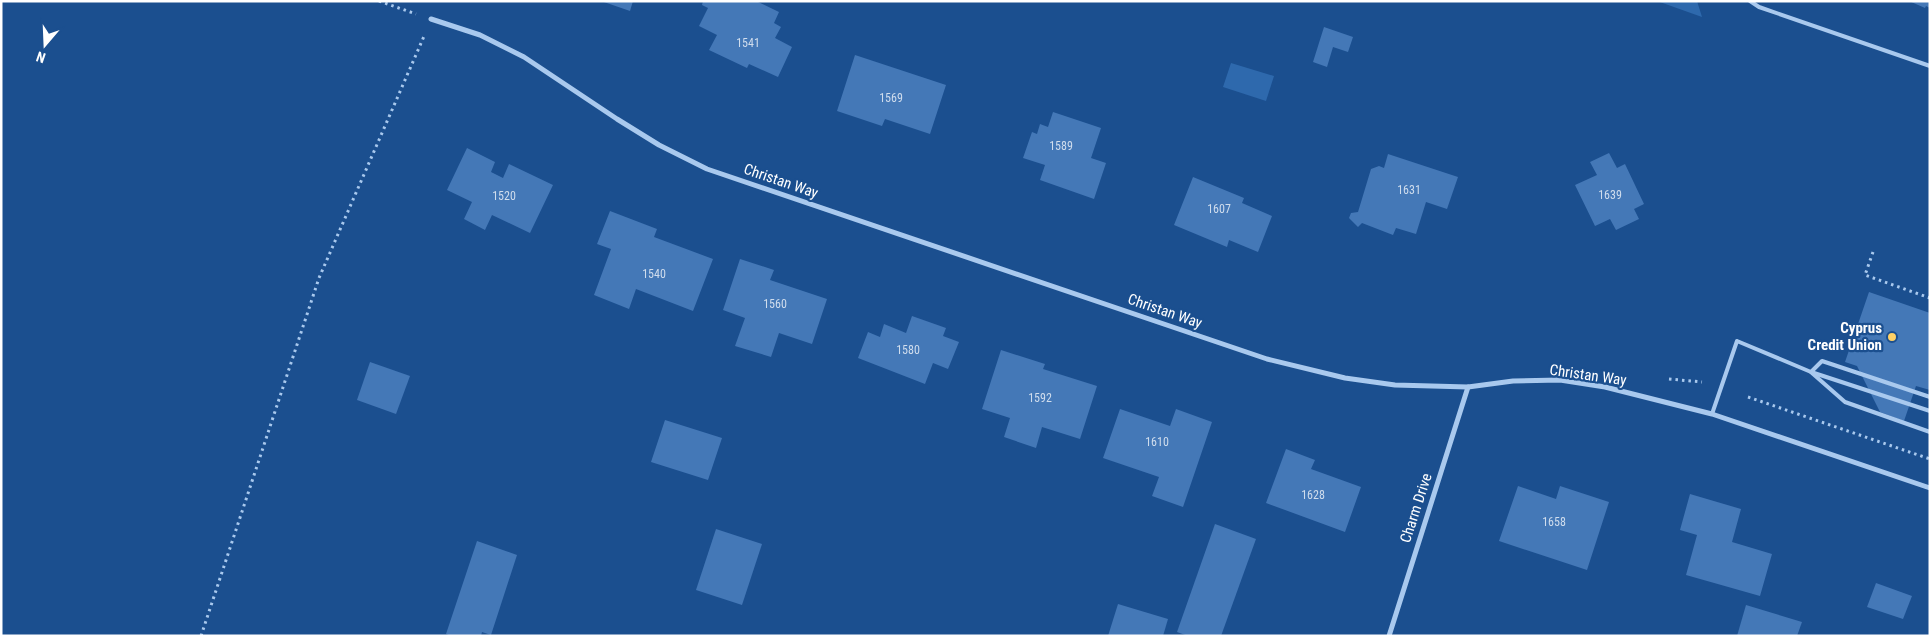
<svg xmlns="http://www.w3.org/2000/svg" width="1931" height="637" viewBox="0 0 1931 637" font-family="'Roboto Condensed',sans-serif">
	<rect width="100%" height="100%" fill="#1b4f8f"/>
	<g fill="#2e69ad">
		<path d="M 1657,1 L 1697,1 L 1702,17 Z"/>
		<path d="M 1231,63 L 1274,76 L 1266,101 L 1223,87 Z"/>
	</g>
	<g fill="#4478b7">
		<path d="M 601,1 L 633,1 L 630,11 Z"/>
		<path d="M 703,1 L 756,1 L 779,12 L 774,23 L 781,27 L 775,38 L 792,47 L 778,77 L 749,64 L 747,68 L 709,50 L 717,35 L 699,26 L 708,8 L 702,5 Z"/>
		<path d="M 1909,1 L 1930,1 L 1930,8 L 1926,6 L 1925,8 Z"/>
		<path d="M 1324,27 L 1353,37 L 1348,52 L 1333,47 L 1327,67 L 1313,62 Z"/>
		<path d="M 855,55 L 946,85 L 930,134 L 885,119 L 882,126 L 837,111 Z"/>
		<path d="M 1053,112 L 1101,128 L 1091,158 L 1106,163 L 1094,199 L 1040,180 L 1045,165 L 1023,158 L 1032,132 L 1037,134 L 1040,124 L 1048,127 Z"/>
		<path d="M 467,148 L 495,162 L 491,172 L 503,178 L 509,164 L 553,185 L 530,233 L 492,215 L 485,230 L 464,219 L 472,202 L 447,190 Z"/>
		<path d="M 1609,153 L 1617,168 L 1625,164 L 1644,204 L 1634,209 L 1639,219 L 1616,230 L 1610,219 L 1595,226 L 1575,185 L 1597,175 L 1590,162 Z"/>
		<path d="M 1388,154 L 1458,177 L 1447,209 L 1426,202 L 1416,234 L 1396,228 L 1393,235 L 1362,223 L 1358,227 L 1349,218 L 1351,213 L 1358,212 L 1371,169 L 1379,166 L 1384,168 Z"/>
		<path d="M 1193,177 L 1244,198 L 1242,203 L 1272,216 L 1258,252 L 1229,240 L 1227,247 L 1174,225 Z"/>
		<path d="M 610,211 L 657,229 L 654,237 L 713,259 L 693,311 L 636,289 L 629,309 L 594,295 L 611,249 L 597,244 Z"/>
		<path d="M 740,259 L 774,270 L 770,280 L 827,299 L 812,344 L 779,333 L 771,357 L 735,346 L 745,318 L 723,310 Z"/>
		<path d="M 1869,292 L 1930,313 L 1930,390 L 1916,386 L 1904,421 L 1880,412 L 1857,366 L 1845,362 Z"/>
		<path d="M 912,316 L 946,328 L 943,336 L 959,342 L 948,369 L 933,363 L 925,384 L 858,358 L 868,332 L 880,337 L 884,324 L 906,333 Z"/>
		<path d="M 1001,350 L 1045,364 L 1043,369 L 1097,386 L 1080,439 L 1042,427 L 1036,448 L 1004,437 L 1010,418 L 982,409 Z"/>
		<path d="M 370,362 L 410,376 L 396,414 L 357,400 Z"/>
		<path d="M 1120,409 L 1170,426 L 1176,409 L 1212,422 L 1183,507 L 1152,496 L 1159,477 L 1103,458 Z"/>
		<path d="M 665,420 L 722,438 L 708,480 L 651,462 Z"/>
		<path d="M 1286,449 L 1315,460 L 1311,469 L 1361,487 L 1345,532 L 1266,503 Z"/>
		<path d="M 1518,486 L 1556,499 L 1560,486 L 1609,502 L 1587,570 L 1499,541 Z"/>
		<path d="M 1690,494 L 1741,509 L 1732,542 L 1772,554 L 1760,596 L 1686,575 L 1697,535 L 1680,530 Z"/>
		<path d="M 1215,524 L 1256,539 L 1221,636 L 1188,636 L 1177,632 Z"/>
		<path d="M 716,529 L 762,544 L 742,605 L 696,590 Z"/>
		<path d="M 477,541 L 517,555 L 491,635 L 482,632 L 481,636 L 451,636 L 446,634 Z"/>
		<path d="M 1876,583 L 1912,596 L 1903,619 L 1867,607 Z"/>
		<path d="M 1118,604 L 1168,619 L 1163,636 L 1108,636 Z"/>
		<path d="M 1746,605 L 1802,622 L 1797,636 L 1737,636 Z"/>
	</g>
	<g fill="none" stroke-linecap="round" stroke-linejoin="round">
		<g stroke="#a9c9ee" stroke-width="3" stroke-dasharray="2.5 4" stroke-linecap="butt">
			<path d="M 379,1 L 416,14"/>
			<path d="M 1873,252 L 1865,275 L 1930,298"/>
			<path d="M 1669,379 L 1702,382"/>
			<path d="M 1748,397 L 1930,459"/>
			<path d="M 201,636 L 319,278 L 425,34"/>
		</g>
		<g stroke="#a9c9ee" stroke-width="4">
			<path d="M 1750,1 L 1759,7 L 1930,66"/>
			<path d="M 1811,372 L 1822,361 L 1930,397"/>
			<path d="M 1812,373 L 1845,402 L 1930,432"/>
			<path d="M 1712,414 L 1737,341 L 1811,372 L 1930,411"/>
		</g>
		<g stroke="#a9c9ee" stroke-width="5">
			<path d="M 431,19 L 480,35 L 524,57 L 617,119 L 659,145 L 707,169 L 1267,359 L 1345,378 L 1395,385 L 1468,387 L 1513,381 L 1560,380 L 1605,387 L 1712,414 L 1930,488"/>
			<path d="M 1389,636 L 1468,387"/>
		</g>
	</g>
	<circle fill="#ffd166" stroke="#1b4f8f" stroke-width="2" cx="1892" cy="337" r="5"/>
	<g text-anchor="middle" dominant-baseline="central" stroke-width="4.5" stroke-linejoin="round" paint-order="stroke">
		<g font-size="12" fill="#d0dded">
			<text x="748" y="43">1541</text>
			<text x="891" y="98">1569</text>
			<text x="1061" y="146">1589</text>
			<text x="1409" y="190">1631</text>
			<text x="1610" y="195">1639</text>
			<text x="504" y="196">1520</text>
			<text x="1219" y="209">1607</text>
			<text x="654" y="274">1540</text>
			<text x="775" y="304">1560</text>
			<text x="908" y="350">1580</text>
			<text x="1040" y="398">1592</text>
			<text x="1157" y="442">1610</text>
			<text x="1313" y="495">1628</text>
			<text x="1554" y="522">1658</text>
		</g>
		<g font-size="15" fill="#fff" stroke="#1b4f8f">
			<text transform="translate(781 181) rotate(19)">Christan Way</text>
			<text transform="translate(1165 311) rotate(19)">Christan Way</text>
			<text transform="translate(1588 375) rotate(8)">Christan Way</text>
			<text transform="translate(1416 508) rotate(-72)">Charm Drive</text>
		</g>
		<g font-size="15" font-weight="bold" fill="#fff" stroke="#1b4f8f" text-anchor="end">
			<text x="1882" y="328">Cyprus<tspan x="1882" dy="17">Credit Union</tspan></text>
		</g>
	</g>
	<rect width="1931" height="637" fill="none" stroke="#ffffff" stroke-width="5"/>
	<g transform="translate(45 45) rotate(199)" stroke="#1b4f8f" stroke-width="4" paint-order="stroke">
	<path d="M0-4L9 19L0 12L-9 19Z" fill="#ffffff"/>
	<text y="-8" font-size="14" font-weight="bold" text-anchor="middle" fill="#ffffff">N</text>
	</g>
</svg>
